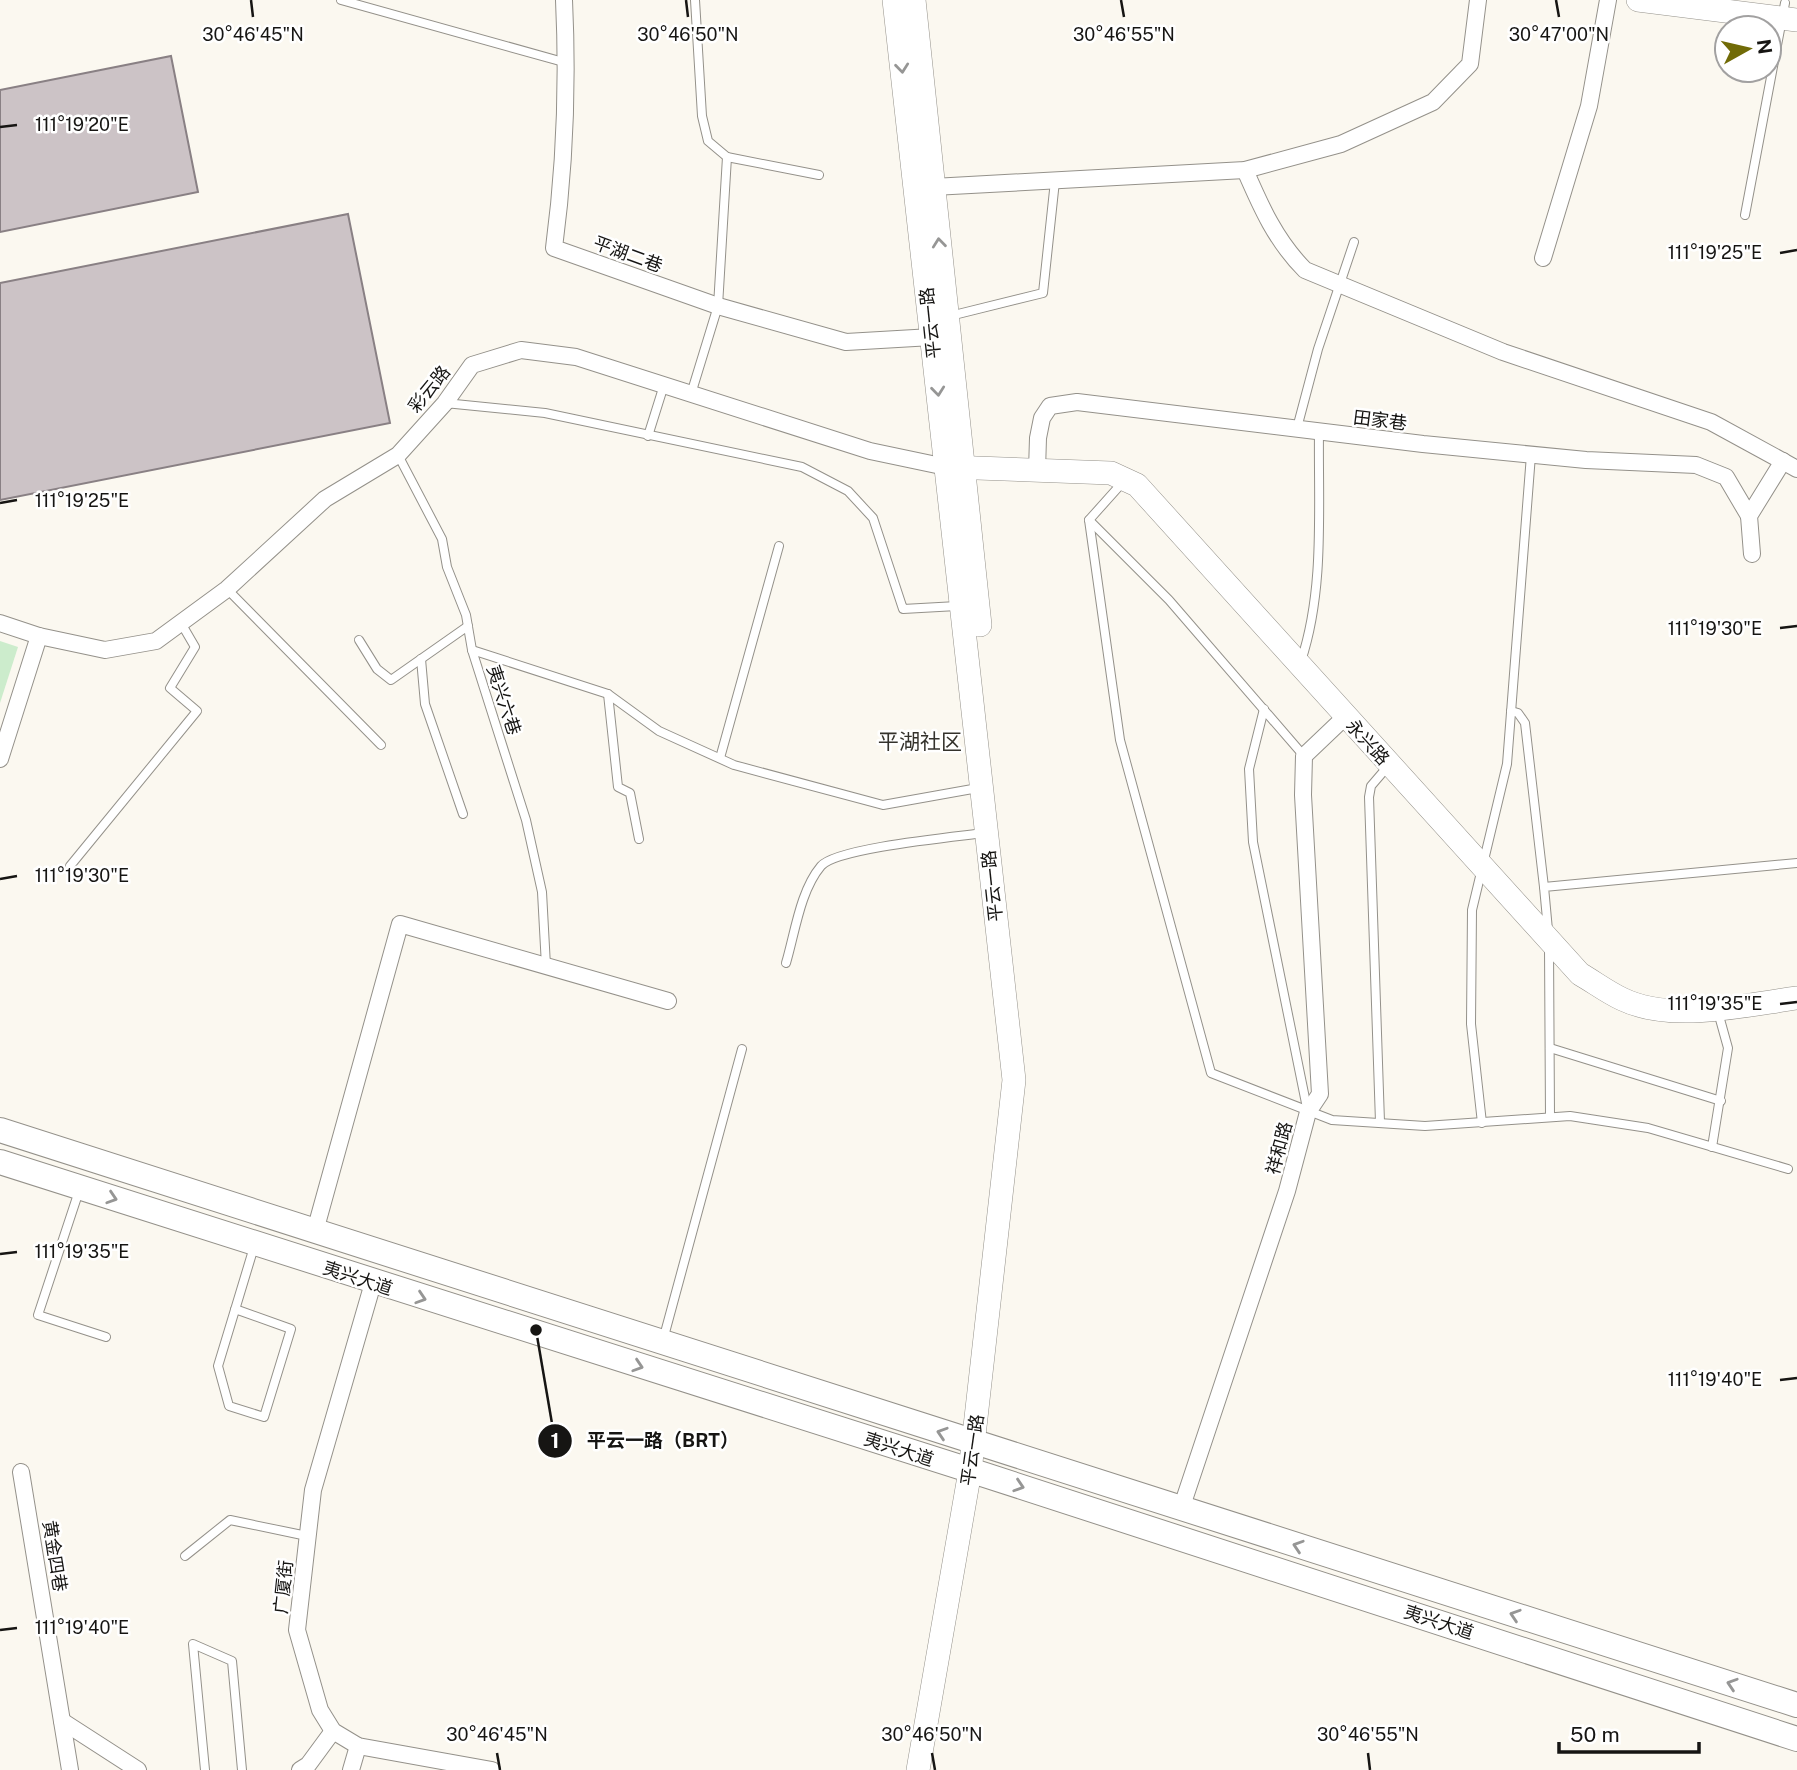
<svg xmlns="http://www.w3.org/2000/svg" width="1797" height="1770" viewBox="0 0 1797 1770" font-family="'Public Sans','Noto Sans SC',sans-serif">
	<rect width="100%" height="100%" fill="#fbf8f0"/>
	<path fill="#cceccc" d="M 0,641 L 18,647 L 0,703 Z"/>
	<g fill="#ccc3c6" stroke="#898084" stroke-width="2">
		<path d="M 171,56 L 198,192 L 0,232 L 0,90 Z"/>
		<path d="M 348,214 L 390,423 L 0,500 L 0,283 Z"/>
	</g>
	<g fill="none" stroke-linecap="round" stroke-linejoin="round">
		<defs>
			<g id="lane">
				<path d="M 341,0 L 567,63"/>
				<path d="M 695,0 L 702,116 L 708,141 L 727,157 L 819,175"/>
				<path d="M 1745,215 L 1785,3"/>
				<path d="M 950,316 L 1043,293 L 1055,181"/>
				<path d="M 691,394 L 718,306 L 727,157"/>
				<path d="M 445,403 L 545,413 L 802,467 L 848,491 L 873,518 L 903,609 L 957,606"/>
				<path d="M 1297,428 L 1318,349 L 1354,242"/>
				<path d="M 648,436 L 664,385"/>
				<path d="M 398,455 L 442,539 L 447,567 L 466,615 L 472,650 L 526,820 L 542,892 L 546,966"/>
				<path d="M 1123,482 L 1089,520 L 1120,740 L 1211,1073 L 1332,1120 L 1425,1126 L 1570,1116 L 1648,1128 L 1788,1169"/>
				<path d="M 1089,520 L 1169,600 L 1304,756"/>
				<path d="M 227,589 L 381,745"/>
				<path d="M 359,640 L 377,669 L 391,680 L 468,626"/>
				<path d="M 472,650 L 608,694 L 659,731 L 734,765 L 883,805 L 978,788"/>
				<path d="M 421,659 L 425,704 L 463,814"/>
				<path d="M 1301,661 C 1325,589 1318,507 1319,431"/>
				<path d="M 608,694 L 618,787 L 630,793 L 639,839"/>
				<path d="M 1264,709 L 1249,769 L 1253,842 L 1307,1108"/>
				<path d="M 1511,711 L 1518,713 L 1525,723 L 1544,887"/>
				<path d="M 720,758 L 779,546"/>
				<path d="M 70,866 L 197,711 L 170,688 L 195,647 L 181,623"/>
				<path d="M 1548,930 L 1544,887 L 1797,863"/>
				<path d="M 1549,947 L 1550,1117"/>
				<path d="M 786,963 C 795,933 800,891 821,866 C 836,848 954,837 984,833"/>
				<path d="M 1550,1048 L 1721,1101"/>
				<path d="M 1380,1122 L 1369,797 L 1371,786 L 1389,765"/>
				<path d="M 1482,1123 L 1471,1024 L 1472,910 L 1507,764 L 1531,455"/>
				<path d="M 1712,1147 L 1728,1048 L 1718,1012"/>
				<path d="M 79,1191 L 38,1315 L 106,1337"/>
				<path d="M 235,1309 L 291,1329 L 264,1417 L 229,1406 L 218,1366 L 254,1247"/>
				<path d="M 663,1340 L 742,1049"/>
				<path d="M 185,1556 L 230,1520 L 307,1536"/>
				<path d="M 205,1770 L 193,1644 L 232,1661 L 242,1770"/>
			</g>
			<g id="street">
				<path d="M 564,0 C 568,84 565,165 554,248 L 718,306 L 846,342 L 932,337"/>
				<path d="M 1245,170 C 1261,207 1276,241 1305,270 L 1503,352 L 1711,422 L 1797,469"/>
				<path d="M 933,187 L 1245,170 L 1341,144 L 1433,102 L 1470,64 L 1478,0"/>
				<path d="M 1543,258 L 1589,106 L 1608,0"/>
				<path d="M 1037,470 L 1038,438 L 1042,418 L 1050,406 L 1077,402 L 1423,444 L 1586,460 L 1696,465 L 1726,477 L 1749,516"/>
				<path d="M 1752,554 L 1749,516 L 1783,461"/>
				<path d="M 0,623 L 39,636 L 105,650 L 156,641 L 227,589 L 325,499 L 398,455 L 445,403 L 472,365 L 521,350 L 576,357 L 870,451 L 946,467"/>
				<path d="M 0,759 L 39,636"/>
				<path d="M 315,1231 L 400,924 L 668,1001"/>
				<path d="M 373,1283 L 313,1490 L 297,1630 L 320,1710 L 333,1731 L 358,1746 L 492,1770"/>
				<path d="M 21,1472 L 70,1770"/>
				<path d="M 1181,1509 L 1287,1191 L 1308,1112 L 1320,1094 L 1303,795 L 1304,756 L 1345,717"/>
				<path d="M 62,1721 L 138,1770"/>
				<path d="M 300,1770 L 308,1765 L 333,1731"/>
				<path d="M 351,1770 L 358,1746"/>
			</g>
			<g id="secondary">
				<path d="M 894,0 L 1014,1080 L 970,1471 L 918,1770"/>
				<path d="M 914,0 L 980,625"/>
				<path d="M 1638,0 L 1797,20"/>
				<path d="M 949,467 L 1111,473 L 1137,485 L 1580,974 C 1594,982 1607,992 1622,999 C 1671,1023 1745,1005 1797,998"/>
			</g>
			<g id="primary">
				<path d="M 0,1130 L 1797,1705"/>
				<path d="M 0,1162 L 985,1475 L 1797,1739"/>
			</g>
		</defs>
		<use href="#lane" stroke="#94918a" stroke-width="10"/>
		<use href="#street" stroke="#94918a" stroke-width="18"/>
		<use href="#secondary" stroke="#94918a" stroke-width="24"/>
		<use href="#primary" stroke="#94918a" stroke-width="26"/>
		<use href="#lane" stroke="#fff" stroke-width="8"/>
		<use href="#street" stroke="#fff" stroke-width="16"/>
		<use href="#secondary" stroke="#fff" stroke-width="23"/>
		<use href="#primary" stroke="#fff" stroke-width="24"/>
	</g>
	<defs><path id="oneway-chevron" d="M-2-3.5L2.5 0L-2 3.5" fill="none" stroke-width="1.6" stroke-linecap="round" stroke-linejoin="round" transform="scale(1.75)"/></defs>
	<g stroke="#969695">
		<use href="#oneway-chevron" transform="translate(902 68) rotate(84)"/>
		<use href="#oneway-chevron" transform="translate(939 243) rotate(-96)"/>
		<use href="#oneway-chevron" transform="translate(938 391) rotate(84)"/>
		<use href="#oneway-chevron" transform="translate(112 1198) rotate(18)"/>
		<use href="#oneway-chevron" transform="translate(421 1298) rotate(18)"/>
		<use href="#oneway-chevron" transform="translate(638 1366) rotate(18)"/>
		<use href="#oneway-chevron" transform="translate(942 1433) rotate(-162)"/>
		<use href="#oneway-chevron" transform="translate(1019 1486) rotate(18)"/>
		<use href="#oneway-chevron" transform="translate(1298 1546) rotate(-162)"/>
		<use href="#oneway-chevron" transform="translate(1515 1615) rotate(-162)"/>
		<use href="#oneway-chevron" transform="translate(1732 1684) rotate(-162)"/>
	</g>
	<path fill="none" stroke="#161513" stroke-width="2.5" d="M 251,0 L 253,17M 686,0 L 688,17M 1121,0 L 1124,17M 1556,0 L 1559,17M 0,127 L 17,125M 1780,253 L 1797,250M 0,503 L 17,500M 1780,628 L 1797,626M 0,879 L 17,876M 1780,1004 L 1797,1002M 0,1254 L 17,1252M 1780,1380 L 1797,1378M 0,1630 L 17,1628M 497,1753 L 500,1770M 932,1753 L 935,1770M 1368,1753 L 1370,1770"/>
	<g text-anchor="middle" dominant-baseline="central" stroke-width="5" stroke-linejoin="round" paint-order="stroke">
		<g font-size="18" fill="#161513" stroke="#fff">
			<text transform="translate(628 254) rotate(20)">平湖二巷</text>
			<text transform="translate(930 323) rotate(-96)">平云一路</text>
			<text transform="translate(429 389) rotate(-51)">彩云路</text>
			<text transform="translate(1380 420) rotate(7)">田家巷</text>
			<text transform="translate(504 700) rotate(72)">夷兴六巷</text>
			<text transform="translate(1368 742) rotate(48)">永兴路</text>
			<text transform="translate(992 886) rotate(-96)">平云一路</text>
			<text transform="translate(1279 1148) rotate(-75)">祥和路</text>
			<text transform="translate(358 1278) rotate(18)">夷兴大道</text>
			<text transform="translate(899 1449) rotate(18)">夷兴大道</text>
			<text transform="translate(972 1450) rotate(-82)">平云一路</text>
			<text transform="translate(55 1556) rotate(81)">黄金四巷</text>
			<text transform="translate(283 1587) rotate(-84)">广厦街</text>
			<text transform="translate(1439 1622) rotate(18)">夷兴大道</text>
		</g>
		<g font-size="21" fill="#34322c" stroke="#fff">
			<text x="920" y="741">平湖社区</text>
		</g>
	</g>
	<g font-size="18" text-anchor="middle" fill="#161513" stroke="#fff" stroke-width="5" stroke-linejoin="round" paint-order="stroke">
		<text x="253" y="41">30°46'45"N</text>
		<text x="688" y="41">30°46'50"N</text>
		<text x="1124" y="41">30°46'55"N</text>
		<text x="1559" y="41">30°47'00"N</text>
		<text x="82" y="131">111°19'20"E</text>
		<text x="1715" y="259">111°19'25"E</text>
		<text x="82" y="507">111°19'25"E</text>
		<text x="1715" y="635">111°19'30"E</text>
		<text x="82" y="882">111°19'30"E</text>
		<text x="1715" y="1010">111°19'35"E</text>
		<text x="82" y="1258">111°19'35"E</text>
		<text x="1715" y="1386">111°19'40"E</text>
		<text x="82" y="1634">111°19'40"E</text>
		<text x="497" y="1741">30°46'45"N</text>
		<text x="932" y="1741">30°46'50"N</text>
		<text x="1368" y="1741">30°46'55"N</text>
	</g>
	<path fill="none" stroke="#161513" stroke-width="2.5" d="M536 1330L555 1441"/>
	<g fill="#161513" stroke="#fff" stroke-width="2.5">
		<circle cx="536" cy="1330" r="7"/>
		<circle cx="555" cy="1441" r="18"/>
	</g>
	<g font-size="21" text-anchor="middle" font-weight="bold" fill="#fff">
		<text x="555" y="1448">1</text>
	</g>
	<g font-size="19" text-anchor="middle" font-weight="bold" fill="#161513" stroke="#fff" stroke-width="5" stroke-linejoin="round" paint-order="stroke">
		<text x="663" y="1447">平云一路（BRT）</text>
	</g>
	<g transform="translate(1748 49) rotate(82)"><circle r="33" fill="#ffffff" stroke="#a2a1a1" stroke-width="2"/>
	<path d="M0-5L12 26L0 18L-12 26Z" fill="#716b07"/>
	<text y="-10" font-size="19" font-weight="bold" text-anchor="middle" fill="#161513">N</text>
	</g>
	<path d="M1559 1742v10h140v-10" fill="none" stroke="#161513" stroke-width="3.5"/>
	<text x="1570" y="1742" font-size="21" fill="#161513" stroke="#ffffff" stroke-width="5" paint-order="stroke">50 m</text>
</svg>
